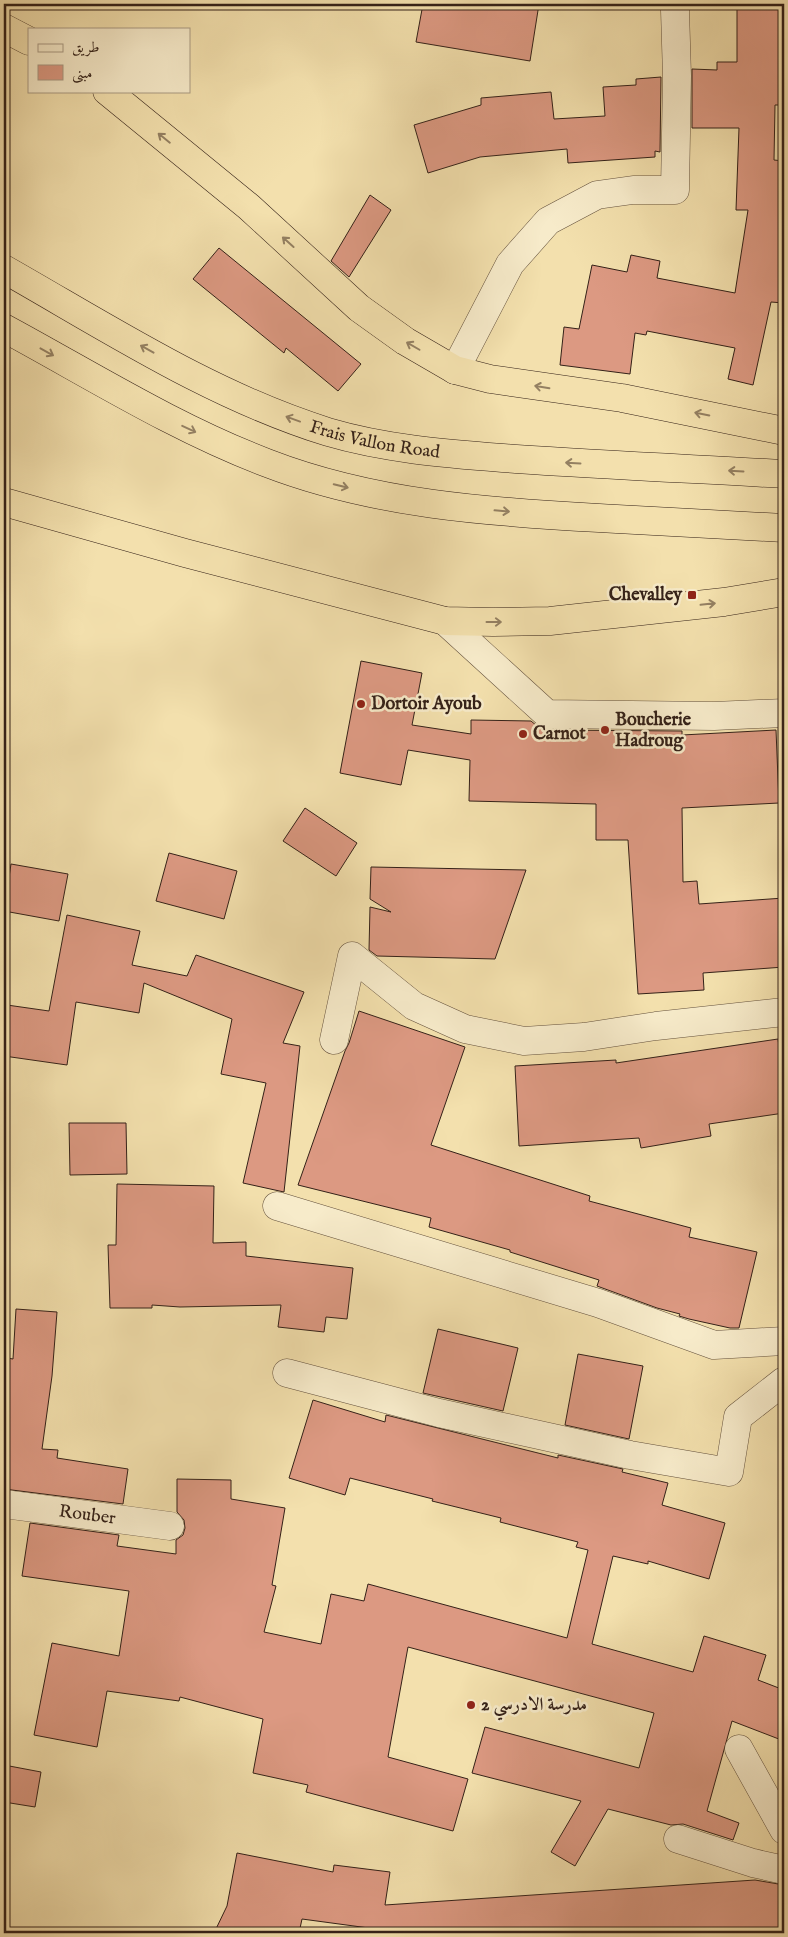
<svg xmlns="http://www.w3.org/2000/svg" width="788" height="1937" viewBox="0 0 788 1937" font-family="'IM FELL English',Amiri,serif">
	<rect width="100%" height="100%" fill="#f3e0ad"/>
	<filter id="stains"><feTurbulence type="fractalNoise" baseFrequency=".004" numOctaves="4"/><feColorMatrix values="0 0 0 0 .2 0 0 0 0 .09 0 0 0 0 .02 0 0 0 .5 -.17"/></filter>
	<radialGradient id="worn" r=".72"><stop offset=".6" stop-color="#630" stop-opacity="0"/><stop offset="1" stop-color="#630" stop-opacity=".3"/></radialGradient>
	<g fill="#dc9982" stroke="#342118">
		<path d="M 423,4 L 539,4 L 530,61 L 416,42 Z"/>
		<path d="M 737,4 L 784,4 L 784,105 L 775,105 L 774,160 L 784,161 L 784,303 L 771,302 L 753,385 L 728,379 L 735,348 L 647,331 L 646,335 L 635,333 L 630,374 L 560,365 L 564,327 L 579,329 L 592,265 L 627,272 L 631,255 L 660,261 L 657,278 L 735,293 L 748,210 L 736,210 L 739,128 L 692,128 L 692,69 L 717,70 L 717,62 L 737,62 Z"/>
		<path d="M 661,77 L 660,152 L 655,151 L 655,157 L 568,163 L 567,149 L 480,157 L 428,173 L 414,125 L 481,105 L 481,98 L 551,92 L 554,119 L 605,116 L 603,87 L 636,85 L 636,79 Z"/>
		<path d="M 370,195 L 391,210 L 349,277 L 331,261 Z"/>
		<path d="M 219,248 L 361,364 L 338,391 L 286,348 L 284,353 L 193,279 Z"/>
		<path d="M 361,661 L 422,673 L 412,725 L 471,734 L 471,720 L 531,721 L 537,726 L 547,730 L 682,731 L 682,735 L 776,730 L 779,803 L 682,808 L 683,882 L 697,881 L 699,904 L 784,898 L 784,967 L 703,973 L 704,990 L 638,994 L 628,840 L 596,840 L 596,804 L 469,801 L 470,760 L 408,750 L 401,785 L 340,773 Z"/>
		<path d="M 305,808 L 357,843 L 336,876 L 283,841 Z"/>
		<path d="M 169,853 L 237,871 L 224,919 L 156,901 Z"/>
		<path d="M 11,864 L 68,874 L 59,921 L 4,911 Z"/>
		<path d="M 371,867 L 526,870 L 495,959 L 377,956 L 369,950 L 370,907 L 391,912 L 370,899 Z"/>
		<path d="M 67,915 L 140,931 L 132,965 L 187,976 L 196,955 L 304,992 L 283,1043 L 300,1046 L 284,1192 L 243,1183 L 266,1083 L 221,1074 L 232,1019 L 144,983 L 139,1013 L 76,1002 L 67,1065 L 4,1056 L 4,1025 L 7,1005 L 49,1011 Z"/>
		<path d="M 359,1011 L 465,1047 L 431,1145 L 590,1196 L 589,1201 L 691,1228 L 689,1237 L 757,1252 L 739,1328 L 730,1328 L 689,1319 L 679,1316 L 680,1314 L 657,1308 L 597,1286 L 599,1280 L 510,1252 L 510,1250 L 429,1227 L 431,1218 L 298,1185 L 345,1051 L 349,1043 Z"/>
		<path d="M 778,1039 L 784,1084 L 784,1113 L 709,1124 L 711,1136 L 641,1148 L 639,1138 L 519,1146 L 515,1066 L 616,1060 L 616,1063 Z"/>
		<path d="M 69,1123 L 126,1123 L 127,1174 L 70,1175 Z"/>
		<path d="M 117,1184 L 214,1186 L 213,1243 L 246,1242 L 246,1256 L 353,1268 L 347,1319 L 326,1317 L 324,1332 L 278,1327 L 281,1305 L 180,1307 L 152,1305 L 152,1308 L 110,1308 L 108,1245 L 116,1245 Z"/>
		<path d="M 16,1309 L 57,1312 L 52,1376 L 42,1449 L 58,1450 L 57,1458 L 128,1469 L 123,1504 L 4,1489 L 4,1382 L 7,1358 L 13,1359 Z"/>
		<path d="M 438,1329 L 518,1348 L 503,1411 L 423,1393 Z"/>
		<path d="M 578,1354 L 643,1366 L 629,1439 L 565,1425 Z"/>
		<path d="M 313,1400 L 385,1422 L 386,1415 L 558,1458 L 558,1455 L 623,1469 L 622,1472 L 668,1483 L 662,1505 L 725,1523 L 709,1579 L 648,1561 L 648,1564 L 613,1556 L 592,1644 L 693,1672 L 704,1636 L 766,1655 L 758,1680 L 784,1690 L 784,1741 L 732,1721 L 707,1811 L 739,1823 L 733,1840 L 683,1824 L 671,1825 L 608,1809 L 575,1866 L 551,1852 L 581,1801 L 472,1773 L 485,1727 L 639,1768 L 654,1713 L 408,1647 L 388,1757 L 468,1779 L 453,1831 L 306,1792 L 308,1785 L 253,1773 L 263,1719 L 180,1697 L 179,1701 L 107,1691 L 97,1747 L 34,1735 L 52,1643 L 119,1656 L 129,1591 L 22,1576 L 30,1523 L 119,1535 L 117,1546 L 176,1554 L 176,1540 L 183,1535 L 185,1528 L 184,1520 L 177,1512 L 177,1479 L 231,1480 L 231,1499 L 285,1508 L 272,1585 L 276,1586 L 264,1632 L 321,1644 L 331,1594 L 364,1601 L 368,1584 L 567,1638 L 588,1550 L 576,1547 L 578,1542 L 500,1522 L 501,1518 L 432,1501 L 433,1499 L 350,1478 L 345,1495 L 289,1478 Z"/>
		<path d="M 4,1765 L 41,1772 L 35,1807 L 4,1802 Z"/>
		<path d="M 237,1853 L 333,1872 L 334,1865 L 390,1872 L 385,1905 L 755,1880 L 784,1885 L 784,1933 L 391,1933 L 391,1931 L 302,1919 L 299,1933 L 214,1933 L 227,1906 Z"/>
	</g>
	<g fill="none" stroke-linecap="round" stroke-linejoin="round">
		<defs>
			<g id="minor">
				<path d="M 455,370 L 510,264 L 548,221 L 597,195 L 633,190 L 675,190 L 677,76 L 675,10"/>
				<path d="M 445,621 L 547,714 L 714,716 L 784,713"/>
				<path d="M 334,1040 L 352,956 L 414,1006 L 465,1029 L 524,1041 L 584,1037 L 656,1026 L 784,1012"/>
				<path d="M 277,1206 L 598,1303 L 714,1345 L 784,1341"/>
				<path d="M 287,1373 L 439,1413 L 630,1455 L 729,1472 L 738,1417 L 784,1381"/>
				<path id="s1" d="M 4,1504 L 170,1526"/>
				<path d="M 739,1749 L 784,1830"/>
				<path d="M 678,1839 L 753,1863 L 784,1870"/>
			</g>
			<g id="highway">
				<path d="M 4,28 L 29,41"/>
				<path d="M 107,91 L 249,207 L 359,308 L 405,341 L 455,370 L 490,379 L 622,398 L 784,431"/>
				<path id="s2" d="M 4,269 C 108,328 212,396 328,432 C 389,450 453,454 516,459 C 605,465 695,469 784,474"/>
				<path d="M 4,328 C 91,375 175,428 267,463 C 373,504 488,512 599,518 C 661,521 723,525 784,528"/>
				<path d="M 4,502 L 185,553 L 445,621 L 493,622 L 550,621 L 724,602 L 784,592"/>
			</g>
		</defs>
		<use href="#minor" stroke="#64513d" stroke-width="29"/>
		<use href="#highway" stroke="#342118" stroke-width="29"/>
		<use href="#minor" stroke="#f7ebca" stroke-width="28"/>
		<use href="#highway" stroke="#f3e0ad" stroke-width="28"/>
	</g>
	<defs><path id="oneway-shaft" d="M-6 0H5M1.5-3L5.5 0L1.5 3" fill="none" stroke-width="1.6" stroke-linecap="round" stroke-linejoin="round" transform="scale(1.25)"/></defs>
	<g stroke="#948062">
		<use href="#oneway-shaft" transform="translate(164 138) rotate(-141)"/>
		<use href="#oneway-shaft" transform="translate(288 242) rotate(-138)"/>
		<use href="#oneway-shaft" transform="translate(413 346) rotate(-150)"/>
		<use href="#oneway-shaft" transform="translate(147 349) rotate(-151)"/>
		<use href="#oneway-shaft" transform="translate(47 352) rotate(29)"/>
		<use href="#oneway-shaft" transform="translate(542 387) rotate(-171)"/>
		<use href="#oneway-shaft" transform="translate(702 414) rotate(-169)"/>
		<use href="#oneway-shaft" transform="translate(293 419) rotate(-160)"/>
		<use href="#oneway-shaft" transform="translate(189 429) rotate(25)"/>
		<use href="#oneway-shaft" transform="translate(573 463) rotate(-177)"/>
		<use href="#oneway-shaft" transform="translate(736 471) rotate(-177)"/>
		<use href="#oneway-shaft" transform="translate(341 486) rotate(14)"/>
		<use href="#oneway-shaft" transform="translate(502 511) rotate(5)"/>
		<use href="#oneway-shaft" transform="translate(708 604) rotate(-6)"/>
		<use href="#oneway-shaft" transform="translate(494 622)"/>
	</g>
	<g fill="#8f2418" stroke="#f7ebca" stroke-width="2">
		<rect x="687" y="590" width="10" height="10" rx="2.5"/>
		<circle cx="361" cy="704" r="5"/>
		<circle cx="605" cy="730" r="5"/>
		<circle cx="523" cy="734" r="5"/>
		<circle cx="471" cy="1705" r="5"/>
	</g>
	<g text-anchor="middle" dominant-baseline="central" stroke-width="5" stroke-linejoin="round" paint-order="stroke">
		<g font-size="18" fill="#342118" stroke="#f7ebca">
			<text stroke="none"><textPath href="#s2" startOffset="411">Frais Vallon Road</textPath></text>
			<text stroke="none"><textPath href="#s1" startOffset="84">Rouber</textPath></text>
		</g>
		<g font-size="18" font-weight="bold" fill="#342118" stroke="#f7ebca" text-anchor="start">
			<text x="682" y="595" text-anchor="end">Chevalley</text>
			<text x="371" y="704">Dortoir Ayoub</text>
			<text x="615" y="720">Boucherie<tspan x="615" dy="21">Hadroug</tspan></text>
			<text x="533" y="734">Carnot</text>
			<text x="481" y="1705">مدرسة الادرسي 2</text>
		</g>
	</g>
	<rect width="788" height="1937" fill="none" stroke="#f3e0ad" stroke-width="20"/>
	<rect x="5" y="5" width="778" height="1927" fill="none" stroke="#342118" stroke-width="2.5"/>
	<rect x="10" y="10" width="768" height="1917" fill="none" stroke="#342118"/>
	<rect x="28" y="28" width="162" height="65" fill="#f7ebca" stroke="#a99a83"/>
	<rect x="38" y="44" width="25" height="8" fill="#f7ebca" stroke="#a99a83"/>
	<text x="72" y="52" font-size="15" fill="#342118">طريق</text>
	<rect x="38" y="65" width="25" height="15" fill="#dc9982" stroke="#a99a83"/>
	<text x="72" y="78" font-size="15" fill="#342118">مبنى</text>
	<rect width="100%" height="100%" filter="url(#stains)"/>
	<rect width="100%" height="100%" fill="url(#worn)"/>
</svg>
